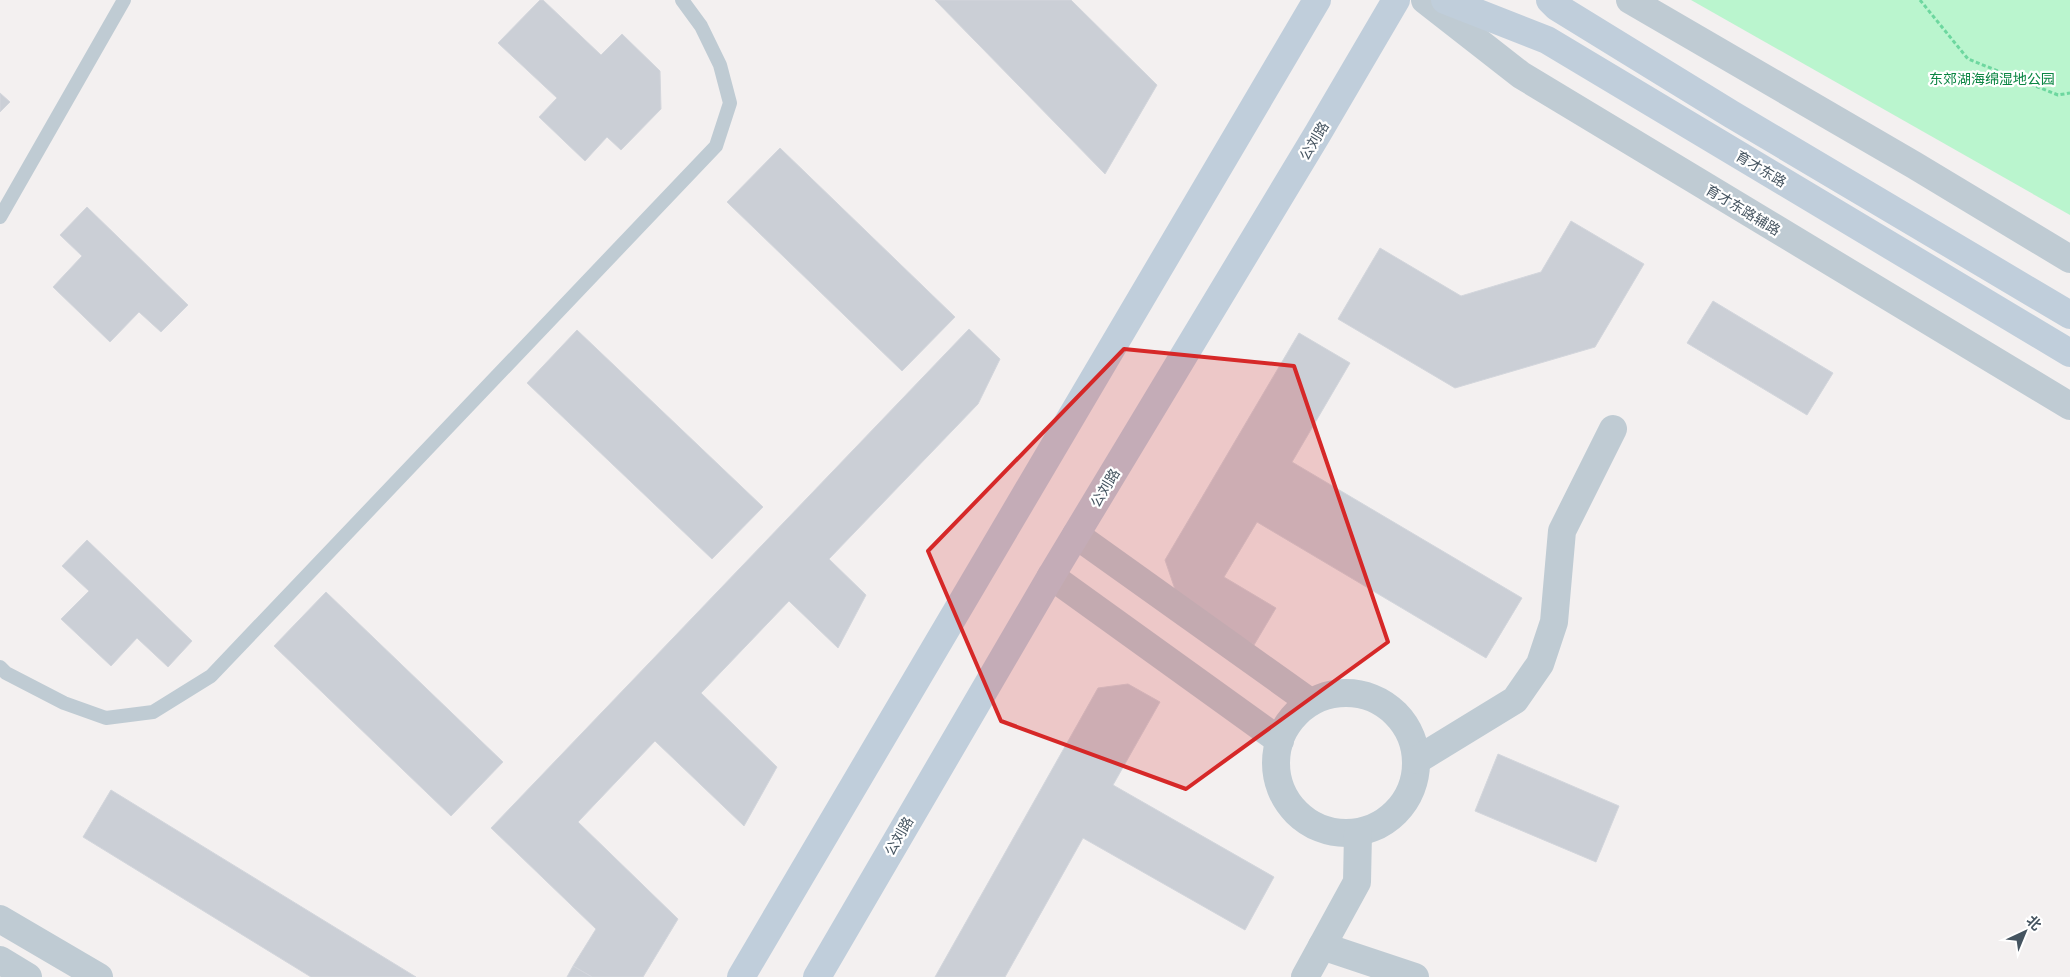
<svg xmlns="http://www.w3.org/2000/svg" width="2070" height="977" viewBox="0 0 2070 977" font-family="'PT Sans','Noto Sans SC',sans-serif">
	<rect width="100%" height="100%" fill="#f3f0f0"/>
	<path fill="#baf5ce" d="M 1691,0 L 2070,0 L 2070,215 Z"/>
	<g fill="#cbcfd6" stroke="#d3d6dc">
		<path d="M 540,0 L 543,0 L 601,55 L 622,34 L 660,71 L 661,109 L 621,150 L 607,137 L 585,161 L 539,117 L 557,98 L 498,43 Z"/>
		<path d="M 935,0 L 1071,0 L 1157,85 L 1105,174 Z"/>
		<path d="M 0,93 L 10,102 L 0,112 Z"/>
		<path d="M 780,148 L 955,317 L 902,371 L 727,202 Z"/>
		<path d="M 87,207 L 188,305 L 161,332 L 139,312 L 110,342 L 53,287 L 82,256 L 60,235 Z"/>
		<path d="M 1571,221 L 1644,264 L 1595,347 L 1455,388 L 1338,319 L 1380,248 L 1461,296 L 1541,272 Z"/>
		<path d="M 1713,301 L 1833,373 L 1807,415 L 1687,343 Z"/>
		<path d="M 969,329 L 1000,359 L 978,404 L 829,559 L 866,595 L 838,648 L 789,601 L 701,693 L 777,767 L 744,826 L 655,741 L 578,822 L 678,919 L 643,977 L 592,977 L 573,966 L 596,929 L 491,828 Z"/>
		<path d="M 577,330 L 763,507 L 712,559 L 527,383 Z"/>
		<path d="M 1299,333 L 1350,363 L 1292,462 L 1522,598 L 1486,658 L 1257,522 L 1224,577 L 1276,608 L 1254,645 L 1179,601 L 1165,560 Z"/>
		<path d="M 87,540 L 192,641 L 168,667 L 137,638 L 111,666 L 61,619 L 89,591 L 62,566 Z"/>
		<path d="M 326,592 L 503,762 L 451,816 L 274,646 Z"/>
		<path d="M 1128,684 L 1160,702 L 1113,785 L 1274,877 L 1245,930 L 1083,838 L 1005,977 L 935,977 L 1098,688 Z"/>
		<path d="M 1498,754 L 1619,806 L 1596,862 L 1475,811 Z"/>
		<path d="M 111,790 L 416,977 L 311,977 L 83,837 Z"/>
		<path d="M 573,966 L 592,977 L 567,977 Z"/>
	</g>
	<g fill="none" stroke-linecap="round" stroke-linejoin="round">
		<path stroke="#6dd79f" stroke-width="3" stroke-dasharray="4 2.5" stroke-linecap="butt" d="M 1920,0 L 1968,59 L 2058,95 L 2070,93"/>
		<g stroke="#bfcbd3" stroke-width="14">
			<path d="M 0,217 L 124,0"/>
			<path d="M 0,667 L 6,673 L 64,703 L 106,718 L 153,712 L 211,676 L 716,146 L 730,103 L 720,65 L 701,26 L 682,0"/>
		</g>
		<g stroke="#bfcbd3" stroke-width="28">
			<path d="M 1076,535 L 1310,702"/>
			<path d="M 1051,576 L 1280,741"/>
			<circle cx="1346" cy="763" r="70"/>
			<path d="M 1417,760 L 1515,700 L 1540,664 L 1554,622 L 1562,531 L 1613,429"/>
			<path d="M 1322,946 L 1415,977"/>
			<path d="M 1305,977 L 1357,882 L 1358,833"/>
		</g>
		<g stroke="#bfcbd3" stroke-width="28">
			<path d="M 1425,0 L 1521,75 L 2070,406"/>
			<path d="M 1630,0 L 1914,165 L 2070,259"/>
			<path d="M 0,919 L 99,977"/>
			<path d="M 0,960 L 28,977"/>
		</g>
		<g stroke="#c0cedb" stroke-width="28">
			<path d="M 1445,0 L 1547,40 L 2070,353"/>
			<path d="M 1550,0 L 1557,7 L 1731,114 L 2070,315"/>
			<path d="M 741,977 L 1317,0"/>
			<path d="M 817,977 L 1051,576 L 1318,133 L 1396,0"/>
		</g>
	</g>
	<path fill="#d62828" fill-opacity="0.2" stroke="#d62828" stroke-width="4" stroke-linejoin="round" d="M 1124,349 L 1294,366 L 1388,642 L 1186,789 L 1001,721 L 928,551 Z"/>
	<g text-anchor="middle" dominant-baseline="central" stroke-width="4.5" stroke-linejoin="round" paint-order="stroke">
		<g font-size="14" fill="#0c8644" stroke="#fff">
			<text x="1992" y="79">东郊湖海绵湿地公园</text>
		</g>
		<g font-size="14" fill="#455460" stroke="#fff">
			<text transform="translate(1314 141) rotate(-59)">公刘路</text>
			<text transform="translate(1761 169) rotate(31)">育才东路</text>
			<text transform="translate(1743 210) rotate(31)">育才东路辅路</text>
			<text transform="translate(1105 488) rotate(-59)">公刘路</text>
			<text transform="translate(899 836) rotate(-60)">公刘路</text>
		</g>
	</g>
	<g transform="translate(2025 932) rotate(44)" stroke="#ffffff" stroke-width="4" paint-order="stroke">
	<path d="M0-4L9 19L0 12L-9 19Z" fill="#455460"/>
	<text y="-8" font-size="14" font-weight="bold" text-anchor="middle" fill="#455460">北</text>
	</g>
</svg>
